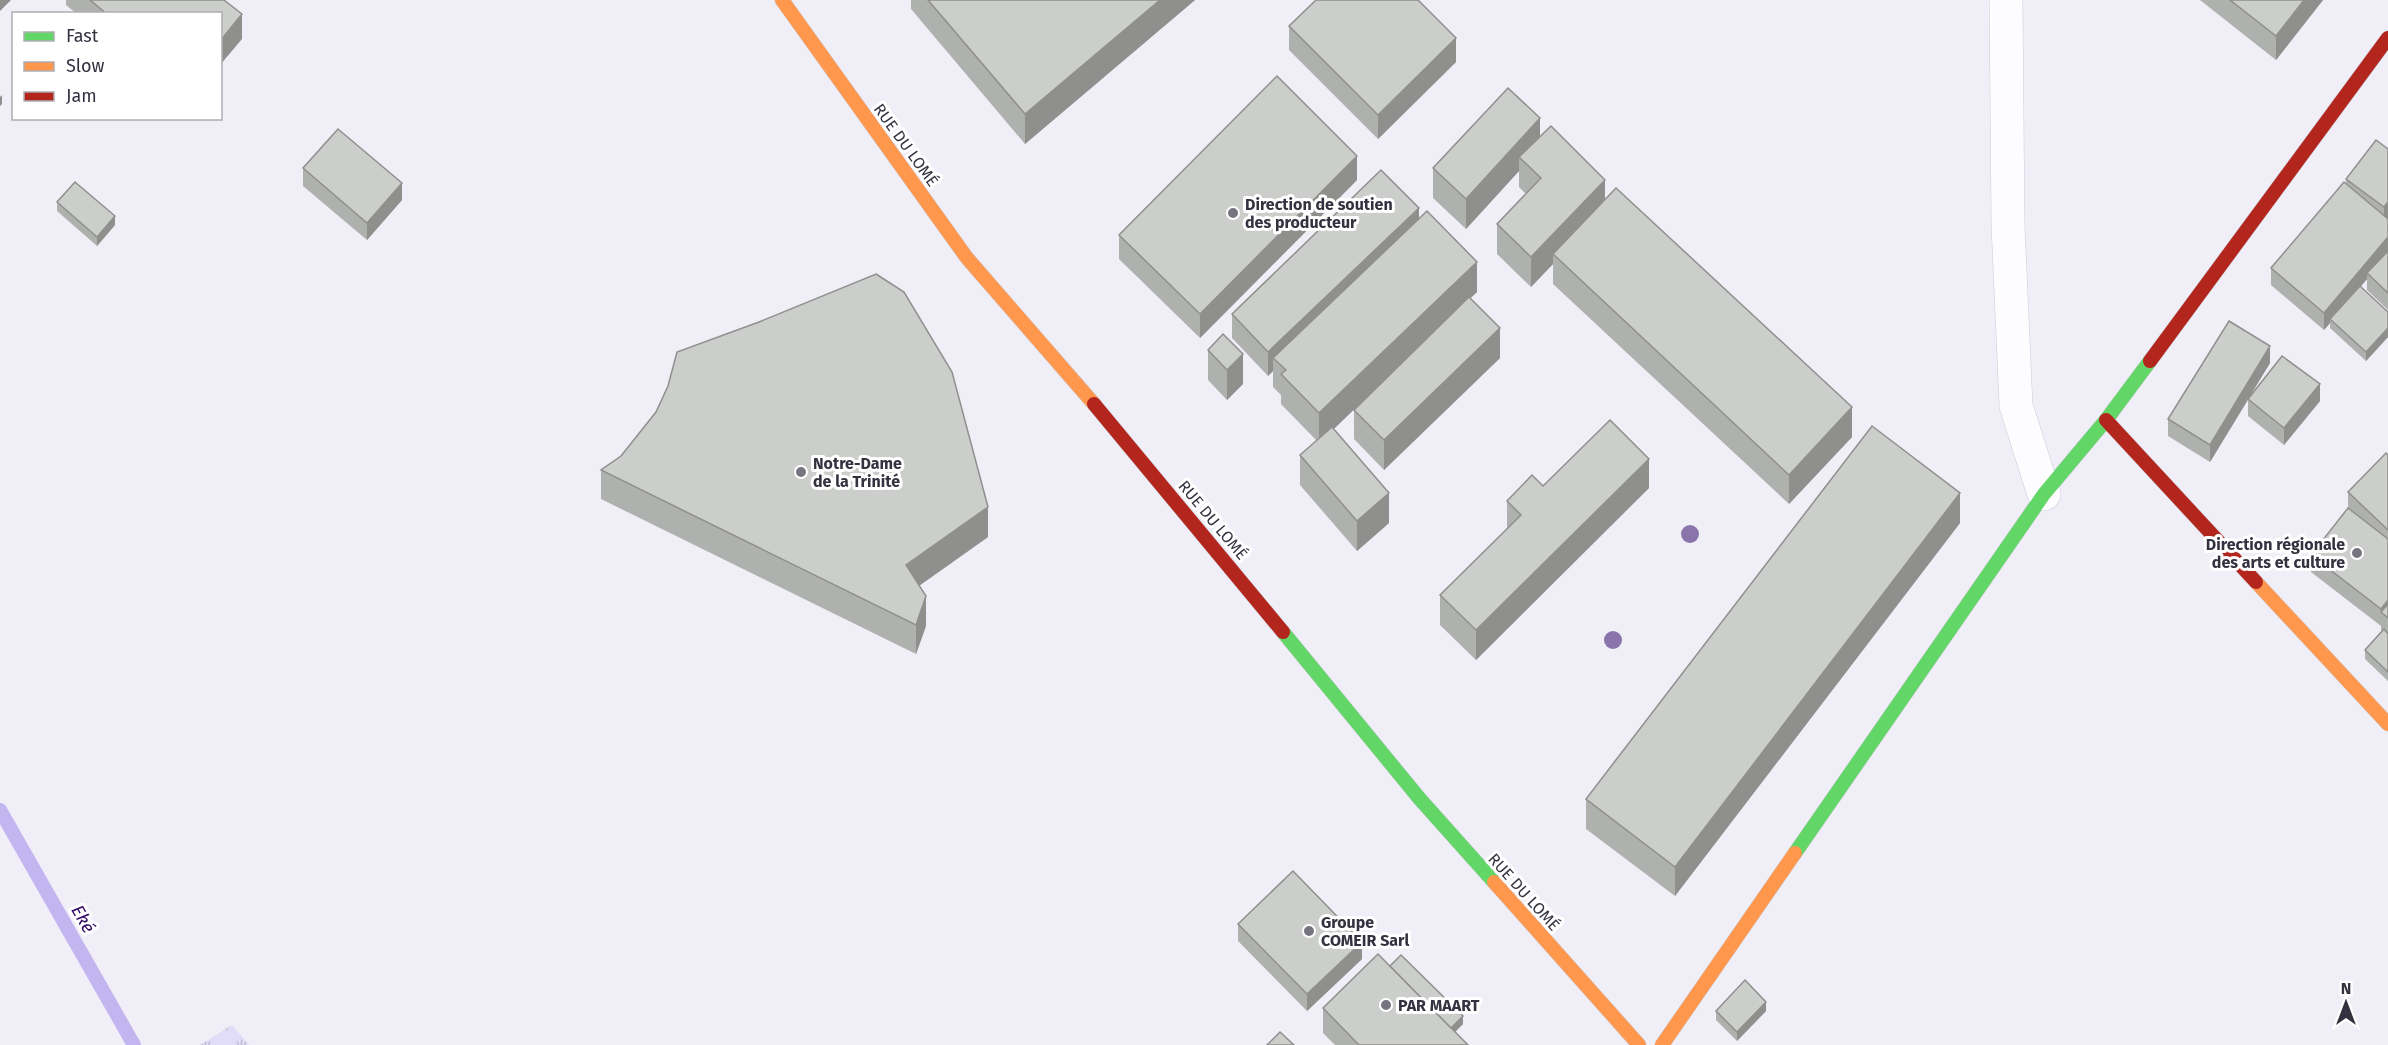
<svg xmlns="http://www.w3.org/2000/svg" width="2388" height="1045" viewBox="0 0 2388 1045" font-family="'Fira Sans',sans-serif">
	<defs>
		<pattern id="grass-tufts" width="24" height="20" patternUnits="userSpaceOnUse" patternTransform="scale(1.5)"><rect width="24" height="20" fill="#e1dcf7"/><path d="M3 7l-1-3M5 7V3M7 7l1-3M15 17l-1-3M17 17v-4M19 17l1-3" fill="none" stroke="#c2bdd5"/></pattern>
	</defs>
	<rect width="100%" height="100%" fill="#f0eef6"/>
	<path fill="url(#grass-tufts)" d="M 232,1025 L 249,1045 L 200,1045 Z"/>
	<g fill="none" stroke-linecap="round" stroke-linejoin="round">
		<path stroke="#c2b5f0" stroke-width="14" d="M 0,810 L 134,1045"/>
		<defs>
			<path id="street" d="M 2006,0 L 2008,225 L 2016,406 L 2044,494"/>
			<g id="fast">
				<path d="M 1283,632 L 1419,798 L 1494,882"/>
				<path d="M 1795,853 L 2044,494 L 2106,420 L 2150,361"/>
			</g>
			<g id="slow">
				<path d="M 782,0 L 967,258 L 1094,404"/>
				<path d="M 2256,582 L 2388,724"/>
				<path d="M 1494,882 L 1639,1045"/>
				<path d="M 1662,1045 L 1795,853"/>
			</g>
			<g id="jam">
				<path d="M 2150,361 L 2388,38"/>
				<path d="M 1094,404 L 1283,632"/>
				<path d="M 2106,420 L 2256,582"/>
			</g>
		</defs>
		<use href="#street" stroke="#ceccd7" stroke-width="34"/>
		<use href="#fast" stroke="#ceccd7" stroke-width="15"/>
		<use href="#slow" stroke="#ceccd7" stroke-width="15"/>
		<use href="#jam" stroke="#ceccd7" stroke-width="15"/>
		<use href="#street" stroke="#fdfcfe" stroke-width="33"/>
		<use href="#fast" stroke="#63d668" stroke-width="14"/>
		<use href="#slow" stroke="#ff974d" stroke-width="14"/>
		<use href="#jam" stroke="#b3261e" stroke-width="14"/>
	</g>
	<g fill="#8a74ab">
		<circle cx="1690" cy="534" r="9"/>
		<circle cx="1613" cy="640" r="9"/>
	</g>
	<g fill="#afb1af">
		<path d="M 66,0 L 224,0 L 242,39 L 220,14 L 77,14 L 66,5 Z"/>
		<path d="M 911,0 L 1195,0 L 1025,144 L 911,9 Z"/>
		<path d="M 2200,0 L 2323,0 L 2276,60 Z"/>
		<path d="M 1289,26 L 1456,62 L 1378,139 L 1289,50 Z"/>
		<path d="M 1540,136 L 1852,437 L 1789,504 L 1553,284 L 1553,264 L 1531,287 L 1497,254 L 1497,224 L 1526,194 L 1519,187 L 1519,171 L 1466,229 L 1433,198 L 1433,168 Z"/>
		<path d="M 2388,149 L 2388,310 L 2367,290 L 2367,279 L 2360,287 L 2388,312 L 2388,337 L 2366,361 L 2330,328 L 2330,323 L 2324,330 L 2271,285 L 2271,268 L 2346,183 L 2346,179 Z"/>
		<path d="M 303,168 L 402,200 L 367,240 L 303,186 Z"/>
		<path d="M 1357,180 L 1200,338 L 1119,259 L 1119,235 Z"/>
		<path d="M 57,202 L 115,225 L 97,246 L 57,211 Z"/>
		<path d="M 1419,219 L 1477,292 L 1470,298 L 1500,358 L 1384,470 L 1354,439 L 1354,410 L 1355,408 L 1334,429 L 1389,523 L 1357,551 L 1300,485 L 1300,455 L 1317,441 L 1281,404 L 1281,395 L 1273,387 L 1273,371 L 1268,376 L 1232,338 L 1232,314 Z"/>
		<path d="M 1208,350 L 1243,384 L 1227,400 L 1208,380 Z"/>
		<path d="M 2270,363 L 2251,394 L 2320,401 L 2284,445 L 2248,416 L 2248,400 L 2210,462 L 2168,436 L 2168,419 Z"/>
		<path d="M 668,386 L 988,537 L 919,586 L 926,626 L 916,654 L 601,499 L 601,470 L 621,456 L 656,412 Z"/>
		<path d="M 2388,455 L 2388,681 L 2365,659 L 2365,650 L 2383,630 L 2381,630 L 2381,625 L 2381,626 L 2311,572 L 2311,555 L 2348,508 L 2348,492 Z"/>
		<path d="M 1543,486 L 1649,488 L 1476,660 L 1440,625 L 1440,595 L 1507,529 L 1507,501 Z"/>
		<path d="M 1960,523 L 1675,896 L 1586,829 L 1586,799 Z"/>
		<path d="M 1238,924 L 1362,959 L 1307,1011 L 1238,941 Z"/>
		<path d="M 1390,966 L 1463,1024 L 1455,1032 L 1468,1045 L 1335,1045 L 1323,1033 L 1323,1008 Z"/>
		<path d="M 1716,1011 L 1766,1011 L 1737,1041 L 1716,1020 Z"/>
	</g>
	<g fill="#8f908e">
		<path d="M 0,0 L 11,0 L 0,11 Z"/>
		<path d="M 1160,0 L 1195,0 L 1025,144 L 1025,114 Z"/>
		<path d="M 2304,0 L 2323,0 L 2276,60 L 2276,36 Z"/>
		<path d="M 242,14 L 242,39 L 220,65 L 220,41 Z"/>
		<path d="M 1456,38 L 1456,62 L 1378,139 L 1378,115 Z"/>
		<path d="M 2,95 L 2,104 L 0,106 L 0,97 Z"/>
		<path d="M 1540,118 L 1540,148 L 1519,157 L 1519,171 L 1466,229 L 1466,199 Z"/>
		<path d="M 1357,156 L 1357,180 L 1200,338 L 1200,314 Z"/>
		<path d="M 1605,180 L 1605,210 L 1553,254 L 1553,264 L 1531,287 L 1531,257 Z"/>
		<path d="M 402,183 L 402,200 L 367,240 L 367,223 Z"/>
		<path d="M 2388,202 L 2388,220 L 2384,224 L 2384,207 Z"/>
		<path d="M 1419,208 L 1419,232 L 1273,358 L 1273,371 L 1268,376 L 1268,352 Z"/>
		<path d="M 115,216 L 115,225 L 97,246 L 97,237 Z"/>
		<path d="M 2388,237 L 2388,254 L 2367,273 L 2367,279 L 2332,321 L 2330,319 L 2330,323 L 2324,330 L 2324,313 Z"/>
		<path d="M 1477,262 L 1477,292 L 1319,443 L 1319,413 Z"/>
		<path d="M 1500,328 L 1500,358 L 1384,470 L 1384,440 Z"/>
		<path d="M 2388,328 L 2388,337 L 2366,361 L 2366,352 Z"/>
		<path d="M 2270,346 L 2270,363 L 2210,462 L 2210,445 Z"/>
		<path d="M 1243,354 L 1243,384 L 1227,400 L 1227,370 Z"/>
		<path d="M 2320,384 L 2320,401 L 2284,445 L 2284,428 Z"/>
		<path d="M 1852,407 L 1852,437 L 1789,504 L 1789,475 Z"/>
		<path d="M 1649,459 L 1649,488 L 1476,660 L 1476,630 Z"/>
		<path d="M 1389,493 L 1389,523 L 1357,551 L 1357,521 Z"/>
		<path d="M 1960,493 L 1960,523 L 1675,896 L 1675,867 Z"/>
		<path d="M 988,507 L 988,537 L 906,595 L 906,565 Z"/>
		<path d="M 926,596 L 926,626 L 916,654 L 916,625 Z"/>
		<path d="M 2388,600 L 2388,617 L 2381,612 L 2381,626 L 2381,609 Z"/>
		<path d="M 1362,942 L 1362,959 L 1307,1011 L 1307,994 Z"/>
		<path d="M 1766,1002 L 1766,1011 L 1737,1041 L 1737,1032 Z"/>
		<path d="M 1463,1016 L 1463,1024 L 1449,1038 L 1449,1030 Z"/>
	</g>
	<g fill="#cccecb" stroke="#8f908e" stroke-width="1.5">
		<path d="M 90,0 L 224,0 L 242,14 L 220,41 L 220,14 L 107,14 Z"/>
		<path d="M 928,0 L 1160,0 L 1025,114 Z"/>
		<path d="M 1316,0 L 1418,0 L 1456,38 L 1378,115 L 1289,26 Z"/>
		<path d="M 2230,0 L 2304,0 L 2276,36 Z"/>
		<path d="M 1277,76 L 1357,156 L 1200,314 L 1119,235 Z"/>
		<path d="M 1508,88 L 1540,118 L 1466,199 L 1433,168 Z"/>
		<path d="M 1551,126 L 1605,180 L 1531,257 L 1497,224 L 1541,178 L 1519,157 Z"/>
		<path d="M 338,129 L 402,183 L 367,223 L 303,168 Z"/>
		<path d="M 2376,140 L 2388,149 L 2388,202 L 2384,207 L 2346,179 Z"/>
		<path d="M 1381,170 L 1419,208 L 1268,352 L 1232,314 Z"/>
		<path d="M 75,182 L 115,216 L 97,237 L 57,202 Z"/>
		<path d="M 2344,182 L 2388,219 L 2388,237 L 2324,313 L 2271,268 Z"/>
		<path d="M 1616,188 L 1852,407 L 1789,475 L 1553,254 Z"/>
		<path d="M 1427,211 L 1477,262 L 1319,413 L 1281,374 L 1286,370 L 1273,358 Z"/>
		<path d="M 2388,251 L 2388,293 L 2367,273 Z"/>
		<path d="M 876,274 L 904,292 L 952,372 L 988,507 L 906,565 L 926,596 L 916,625 L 601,470 L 621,456 L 656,412 L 668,386 L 677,352 L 759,322 Z"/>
		<path d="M 2360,286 L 2388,312 L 2388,328 L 2366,352 L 2330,319 Z"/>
		<path d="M 1469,297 L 1500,328 L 1384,440 L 1354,410 Z"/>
		<path d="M 2229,321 L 2270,346 L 2210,445 L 2168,419 Z"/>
		<path d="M 1223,334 L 1243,354 L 1227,370 L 1208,350 Z"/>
		<path d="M 2282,356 L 2320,384 L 2284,428 L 2248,399 Z"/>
		<path d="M 1610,420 L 1649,459 L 1476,630 L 1440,595 L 1521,515 L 1507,501 L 1532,475 L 1543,486 Z"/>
		<path d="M 1872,426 L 1960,493 L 1675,867 L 1586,799 Z"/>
		<path d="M 1332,427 L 1389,493 L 1357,521 L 1300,455 Z"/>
		<path d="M 2386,453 L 2388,455 L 2388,530 L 2348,492 Z"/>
		<path d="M 2348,508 L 2388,539 L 2388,600 L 2381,609 L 2311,555 Z"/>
		<path d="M 2388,604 L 2388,618 L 2381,612 Z"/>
		<path d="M 2384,629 L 2388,634 L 2388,672 L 2365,650 Z"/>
		<path d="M 1293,871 L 1362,942 L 1307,994 L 1238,924 Z"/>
		<path d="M 1378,954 L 1468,1045 L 1359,1045 L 1323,1008 Z"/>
		<path d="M 1401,955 L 1463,1016 L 1451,1028 L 1390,966 Z"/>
		<path d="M 1745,980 L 1766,1002 L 1737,1032 L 1716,1011 Z"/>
		<path d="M 1280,1032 L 1294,1045 L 1267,1045 Z"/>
	</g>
	<g fill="#767480" stroke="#fff" stroke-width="2">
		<circle cx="1233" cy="213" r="6"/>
		<circle cx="801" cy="472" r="6"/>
		<circle cx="2357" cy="553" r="6"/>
		<circle cx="1309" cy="931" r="6"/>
		<circle cx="1386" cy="1005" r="6"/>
	</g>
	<g text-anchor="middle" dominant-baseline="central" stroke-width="6" stroke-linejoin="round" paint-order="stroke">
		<g font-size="16" fill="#343240" stroke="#fff">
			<text transform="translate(906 145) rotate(54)">RUE DU LOMÉ</text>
			<text transform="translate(1213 520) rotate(50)">RUE DU LOMÉ</text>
			<text transform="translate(1524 892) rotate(48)">RUE DU LOMÉ</text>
		</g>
		<g font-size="16" font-weight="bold" fill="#343240" stroke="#fff" text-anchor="start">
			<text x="1245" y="204">Direction de soutien<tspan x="1245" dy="18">des producteur</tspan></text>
			<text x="813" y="463">Notre-Dame<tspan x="813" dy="18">de la Trinité</tspan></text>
			<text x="2345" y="544" text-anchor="end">Direction régionale<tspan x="2345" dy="18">des arts et culture</tspan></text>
			<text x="1321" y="922">Groupe<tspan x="1321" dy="18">COMEIR Sarl</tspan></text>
			<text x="1398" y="1005">PAR MAART</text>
		</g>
		<g font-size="18" font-style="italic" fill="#310867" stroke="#fff">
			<text transform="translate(83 919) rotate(60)">Eké</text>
		</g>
	</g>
	<rect x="12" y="12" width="210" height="108" fill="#ffffff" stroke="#aeadb3" stroke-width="1.5"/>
	<rect x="24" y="32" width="30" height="9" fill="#63d668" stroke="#aeadb3" stroke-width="1.5"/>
	<text x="66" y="42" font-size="18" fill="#343240">Fast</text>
	<rect x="24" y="62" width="30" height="9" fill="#ff974d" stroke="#aeadb3" stroke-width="1.5"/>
	<text x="66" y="72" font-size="18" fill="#343240">Slow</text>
	<rect x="24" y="92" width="30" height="9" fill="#b3261e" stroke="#aeadb3" stroke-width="1.5"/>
	<text x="66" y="102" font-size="18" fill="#343240">Jam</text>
	<g transform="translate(2346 1003)" stroke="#ffffff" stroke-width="4.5" paint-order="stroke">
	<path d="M0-4.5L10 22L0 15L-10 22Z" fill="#343240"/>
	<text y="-9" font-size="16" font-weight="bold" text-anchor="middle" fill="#343240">N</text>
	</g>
</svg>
